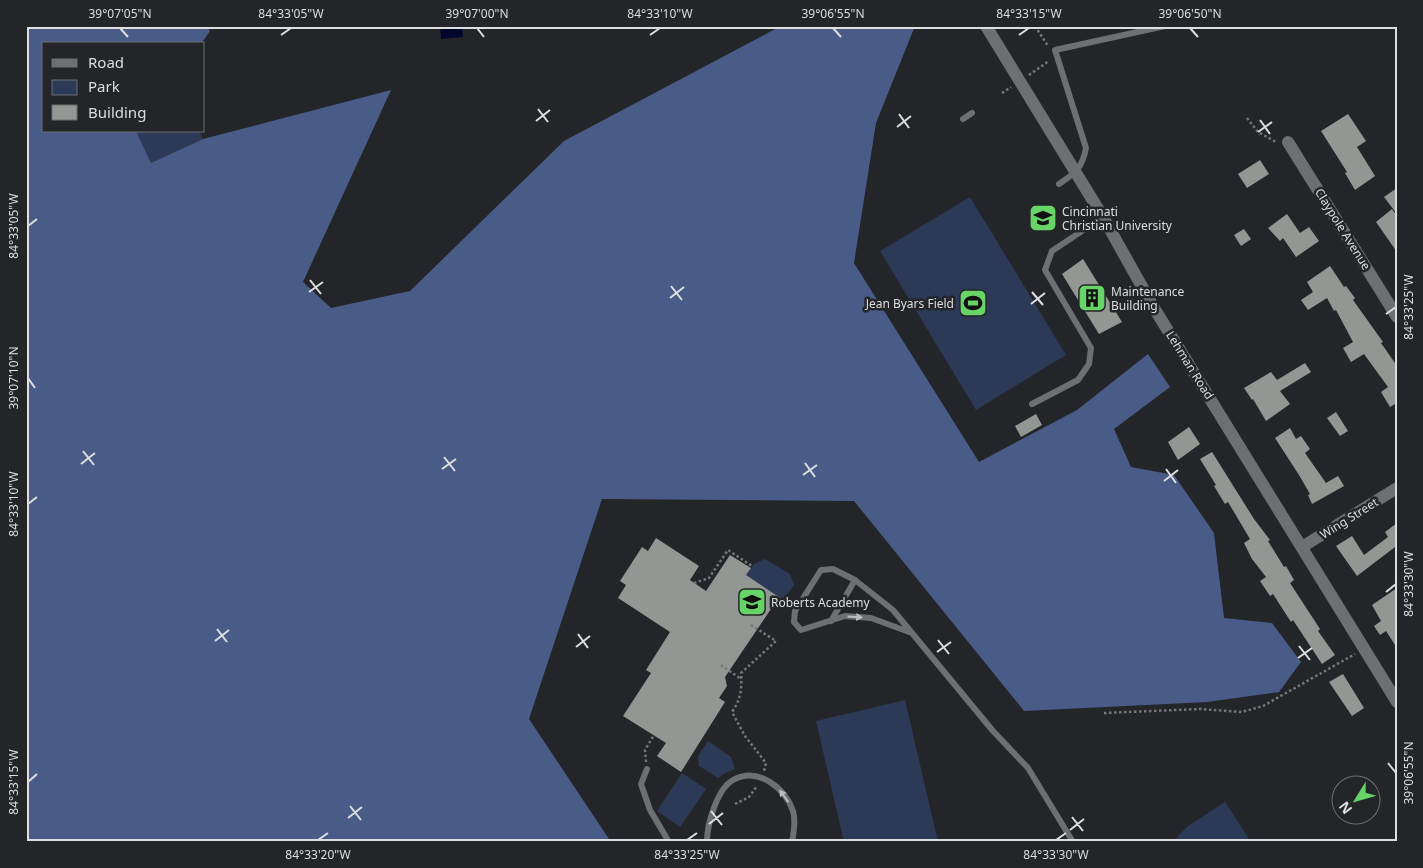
<svg xmlns="http://www.w3.org/2000/svg" width="1423" height="868" viewBox="0 0 1423 868" font-family="'Noto Sans',sans-serif">
	<rect width="100%" height="100%" fill="#232528"/>
	<g fill="#2c3a58">
		<path d="M 136,131 L 199,131 L 203,139 L 151,163 Z"/>
		<path d="M 970,197 L 1066,355 L 976,410 L 880,251 Z"/>
		<path d="M 765,559 L 790,574 L 794,585 L 783,600 L 746,575 L 754,564 Z"/>
		<path d="M 905,700 L 938,842 L 844,842 L 816,721 Z"/>
		<path d="M 708,741 L 731,757 L 735,769 L 725,773 L 718,778 L 699,766 L 698,756 Z"/>
		<path d="M 682,773 L 706,789 L 680,827 L 657,811 Z"/>
		<path d="M 1225,802 L 1251,842 L 1172,842 L 1188,826 Z"/>
	</g>
	<path fill="#485c87" d="M 26,26 L 206,26 L 210,31 L 201,44 L 44,44 L 44,131 L 136,131 L 151,163 L 203,139 L 391,90 L 303,282 L 331,308 L 410,291 L 564,141 L 781,26 L 915,26 L 876,123 L 854,263 L 979,462 L 1077,410 L 1148,354 L 1170,387 L 1114,429 L 1131,467 L 1174,475 L 1214,533 L 1224,618 L 1272,623 L 1301,662 L 1279,692 L 1207,702 L 1024,711 L 854,501 L 602,499 L 529,719 L 611,842 L 26,842 Z"/>
	<path fill="#01072b" d="M 462,26 L 463,37 L 441,39 L 440,27 Z"/>
	<g fill="#939793">
		<path d="M 1348,114 L 1366,141 L 1357,147 L 1375,176 L 1355,190 L 1345,173 L 1347,172 L 1321,131 Z"/>
		<path d="M 1260,160 L 1269,174 L 1247,188 L 1238,174 Z"/>
		<path d="M 1397,188 L 1397,214 L 1384,197 Z"/>
		<path d="M 1392,209 L 1397,216 L 1397,252 L 1376,222 Z"/>
		<path d="M 1287,214 L 1300,233 L 1309,227 L 1319,241 L 1296,257 L 1283,238 L 1280,241 L 1268,228 Z"/>
		<path d="M 1244,229 L 1251,239 L 1241,246 L 1234,235 Z"/>
		<path d="M 1083,259 L 1122,322 L 1099,334 L 1062,274 Z"/>
		<path d="M 1330,266 L 1344,287 L 1346,286 L 1355,298 L 1353,300 L 1383,342 L 1381,343 L 1397,366 L 1397,403 L 1390,407 L 1381,392 L 1388,387 L 1364,354 L 1351,362 L 1343,348 L 1353,342 L 1336,310 L 1334,311 L 1327,298 L 1308,310 L 1301,300 L 1313,292 L 1307,282 Z"/>
		<path d="M 1305,363 L 1311,372 L 1280,391 L 1290,404 L 1266,421 L 1253,399 L 1252,400 L 1244,388 L 1271,372 L 1277,380 Z"/>
		<path d="M 1336,412 L 1348,431 L 1340,436 L 1327,418 Z"/>
		<path d="M 1036,414 L 1042,425 L 1021,437 L 1015,426 Z"/>
		<path d="M 1189,427 L 1200,444 L 1178,460 L 1168,442 Z"/>
		<path d="M 1290,428 L 1296,439 L 1301,436 L 1310,449 L 1305,453 L 1326,483 L 1338,476 L 1344,486 L 1312,504 L 1308,495 L 1310,494 L 1299,475 L 1275,438 Z"/>
		<path d="M 1212,452 L 1254,519 L 1270,540 L 1268,541 L 1284,567 L 1286,566 L 1294,580 L 1290,583 L 1320,629 L 1318,631 L 1335,655 L 1322,664 L 1293,620 L 1291,622 L 1273,594 L 1270,596 L 1260,581 L 1266,577 L 1252,559 L 1244,543 L 1250,539 L 1228,502 L 1225,504 L 1214,486 L 1216,485 L 1200,459 Z"/>
		<path d="M 1397,523 L 1397,550 L 1395,547 L 1357,576 L 1336,546 L 1352,536 L 1364,555 L 1388,537 L 1385,532 Z"/>
		<path d="M 656,538 L 699,566 L 690,580 L 706,591 L 730,555 L 751,568 L 746,575 L 779,597 L 725,677 L 727,686 L 719,698 L 725,702 L 681,772 L 657,756 L 666,743 L 623,716 L 651,673 L 646,670 L 670,632 L 618,598 L 626,585 L 620,581 L 642,547 L 648,551 Z"/>
		<path d="M 1397,588 L 1397,648 L 1386,631 L 1380,635 L 1374,626 L 1381,621 L 1372,605 Z"/>
		<path d="M 1343,674 L 1364,708 L 1352,716 L 1329,682 Z"/>
	</g>
	<g fill="none" stroke-linecap="round" stroke-linejoin="round">
		<g stroke="#757779" stroke-width="2.5" stroke-dasharray="2.5 2.5" stroke-linecap="butt">
			<path d="M 1035,26 L 1048,46"/>
			<path d="M 1029,75 L 1049,61"/>
			<path d="M 1002,93 L 1011,87"/>
			<path d="M 1247,118 L 1258,132 L 1276,142"/>
			<path d="M 694,583 L 709,578 L 728,550 L 752,566"/>
			<path d="M 751,625 L 776,641 L 741,673 C 742,689 741,699 732,712 L 745,736 L 766,763 L 764,771"/>
			<path d="M 721,665 L 741,679"/>
			<path d="M 1104,713 L 1200,709 L 1242,712 L 1263,706 L 1355,654"/>
			<path d="M 646,762 L 645,750 L 654,735"/>
			<path d="M 735,804 L 749,797 L 757,786"/>
		</g>
		<g stroke="#6d6f73" stroke-width="6">
			<path d="M 963,119 L 972,113"/>
			<path d="M 1059,184 C 1075,173 1082,169 1086,148 L 1055,50 L 1165,26"/>
			<path d="M 1032,404 L 1078,380 L 1089,364 L 1091,348 L 1045,270 L 1052,251 L 1103,217"/>
			<path d="M 831,621 L 855,580"/>
			<path d="M 912,633 L 871,618 L 845,616 L 801,630 L 794,622 L 795,611 L 821,570 L 833,569 L 855,580 L 893,610 L 993,731 L 1028,768 L 1073,842"/>
			<path d="M 647,769 L 641,784 L 650,810 L 669,842"/>
			<path d="M 707,842 C 707,824 717,789 733,780 C 758,766 785,788 793,811 C 796,821 794,832 792,842"/>
		</g>
		<g stroke="#6d6f73" stroke-width="12">
			<path d="M 986,26 L 1103,217 L 1154,308 L 1397,702"/>
			<path d="M 1288,142 L 1397,317"/>
			<path d="M 1302,547 L 1397,488"/>
		</g>
	</g>
	<defs><path id="oneway-solid" d="M-6-.8H1V-3.2L6.5 0L1 3.2V.8H-6Z" transform="scale(1.25)"/></defs>
	<g fill="#bbbdbf">
		<use href="#oneway-solid" transform="translate(855 617) rotate(4)"/>
		<use href="#oneway-solid" transform="translate(784 796) rotate(-126)"/>
	</g>
	<path fill="none" stroke="#dddee0" stroke-width="2" d="M 120,28 L 128,37M 477,28 L 484,37M 833,28 L 841,37M 1190,28 L 1198,37M 281,35 L 291,28M 650,35 L 660,28M 1019,35 L 1029,28M 538,109 L 548,122M 899,114 L 909,128M 1260,120 L 1270,134M 536,121 L 550,110M 897,127 L 911,116M 1258,132 L 1272,122M 28,226 L 37,219M 310,280 L 321,294M 671,286 L 682,300M 309,292 L 323,282M 1032,292 L 1043,305M 670,298 L 684,287M 1031,304 L 1045,293M 1386,314 L 1396,307M 28,378 L 35,388M 83,451 L 94,465M 444,457 L 455,471M 805,463 L 815,477M 81,464 L 95,453M 442,469 L 456,459M 1166,469 L 1176,483M 803,475 L 817,465M 1164,481 L 1178,470M 28,504 L 37,497M 1386,592 L 1396,584M 217,629 L 227,642M 578,634 L 588,648M 938,640 L 949,654M 215,641 L 229,630M 1299,646 L 1310,660M 576,647 L 590,636M 937,652 L 951,642M 1298,658 L 1312,648M 1388,763 L 1396,773M 28,782 L 37,774M 350,806 L 361,820M 711,811 L 722,825M 1072,817 L 1083,831M 348,818 L 362,807M 709,824 L 723,813M 1070,830 L 1084,819M 318,840 L 328,833M 687,840 L 697,833M 1056,840 L 1066,833"/>
	<defs>
		<symbol id="university-square" viewBox="-11 -11 22 22"><rect x="-9" y="-9" width="18" height="18" rx="4" fill="#66d467" stroke="#232528"/><path d="M0-5L7-2L0 1L-7-2ZM-4 1L0 2.5L4 1V4Q0 6-4 4Z" fill="#111"/></symbol>
		<symbol id="building-square" viewBox="-11 -11 22 22"><rect x="-9" y="-9" width="18" height="18" rx="4" fill="#66d467" stroke="#232528"/><path d="M-4-6H4V6H1V3H-1V6H-4ZM-2.5-4.3h1.7v1.8h-1.7ZM.8-4.3h1.7v1.8H.8ZM-2.5-1h1.7V.8h-1.7ZM.8-1h1.7V.8H.8Z" fill="#111"/></symbol>
		<symbol id="stadium-square" viewBox="-11 -11 22 22"><rect x="-9" y="-9" width="18" height="18" rx="4" fill="#66d467" stroke="#232528"/><path d="M0-5a6.5 5 0 1 0 0 10a6.5 5 0 1 0 0-10ZM-3.5-1.8h7v3.6h-7Z" fill="#111"/></symbol>
		<symbol id="school-square" viewBox="-11 -11 22 22"><rect x="-9" y="-9" width="18" height="18" rx="4" fill="#66d467" stroke="#232528"/><path d="M0-5L7-2L0 1L-7-2ZM-4 1L0 2.5L4 1V4Q0 6-4 4Z" fill="#111"/></symbol>
	</defs>
	<g fill-rule="evenodd">
		<use href="#university-square" x="1027" y="202" width="32" height="32"/>
		<use href="#building-square" x="1076" y="282" width="32" height="32"/>
		<use href="#stadium-square" x="957" y="287" width="32" height="32"/>
		<use href="#school-square" x="736" y="586" width="32" height="32"/>
	</g>
	<g text-anchor="middle" dominant-baseline="central" stroke-width="5" stroke-linejoin="round" paint-order="stroke">
		<g font-size="12" fill="#dddee0" stroke="#232528" text-anchor="start">
			<text x="1062" y="211">Cincinnati<tspan x="1062" dy="14">Christian University</tspan></text>
			<text x="1111" y="291">Maintenance<tspan x="1111" dy="14">Building</tspan></text>
			<text x="954" y="303" text-anchor="end">Jean Byars Field</text>
			<text x="771" y="602">Roberts Academy</text>
		</g>
		<g font-size="12" fill="#dddee0" stroke="#232528">
			<text transform="translate(1343 229) rotate(58)">Claypole Avenue</text>
			<text transform="translate(1190 365) rotate(58)">Lehman Road</text>
			<text transform="translate(1349 518) rotate(-32)">Wing Street</text>
		</g>
	</g>
	<rect width="1423" height="868" fill="none" stroke="#232528" stroke-width="55"/>
	<rect x="42" y="42" width="162" height="90" fill="#232528" stroke="#6d6f72"/>
	<rect x="52" y="59" width="25" height="8" fill="#6d6f73" stroke="#6d6f72"/>
	<text x="88" y="68" font-size="15" fill="#dddee0">Road</text>
	<rect x="52" y="80" width="25" height="15" fill="#2c3a58" stroke="#6d6f72"/>
	<text x="88" y="92" font-size="15" fill="#dddee0">Park</text>
	<rect x="52" y="105" width="25" height="15" fill="#939793" stroke="#6d6f72"/>
	<text x="88" y="118" font-size="15" fill="#dddee0">Building</text>
	<g transform="translate(1356 800) rotate(233)"><circle r="24" fill="#232528" stroke="#6d6f72"/>
	<path d="M0-4L9 19L0 12L-9 19Z" fill="#66d467"/>
	<text y="-8" font-size="14" font-weight="bold" text-anchor="middle" fill="#dddee0">N</text>
	</g>
	<rect x="28" y="28" width="1368" height="812" fill="none" stroke="#dddee0" stroke-width="2"/>
	<g font-size="12" text-anchor="middle" fill="#dddee0">
		<text x="120" y="18">39°07'05"N</text>
		<text x="291" y="18">84°33'05"W</text>
		<text x="477" y="18">39°07'00"N</text>
		<text x="660" y="18">84°33'10"W</text>
		<text x="833" y="18">39°06'55"N</text>
		<text x="1029" y="18">84°33'15"W</text>
		<text x="1190" y="18">39°06'50"N</text>
		<text transform="translate(14 226) rotate(-90)" y="4">84°33'05"W</text>
		<text transform="translate(1409 307) rotate(-90)" y="4">84°33'25"W</text>
		<text transform="translate(14 378) rotate(-90)" y="4">39°07'10"N</text>
		<text transform="translate(14 504) rotate(-90)" y="4">84°33'10"W</text>
		<text transform="translate(1409 584) rotate(-90)" y="4">84°33'30"W</text>
		<text transform="translate(1409 773) rotate(-90)" y="4">39°06'55"N</text>
		<text transform="translate(14 782) rotate(-90)" y="4">84°33'15"W</text>
		<text x="318" y="859">84°33'20"W</text>
		<text x="687" y="859">84°33'25"W</text>
		<text x="1056" y="859">84°33'30"W</text>
	</g>
</svg>
